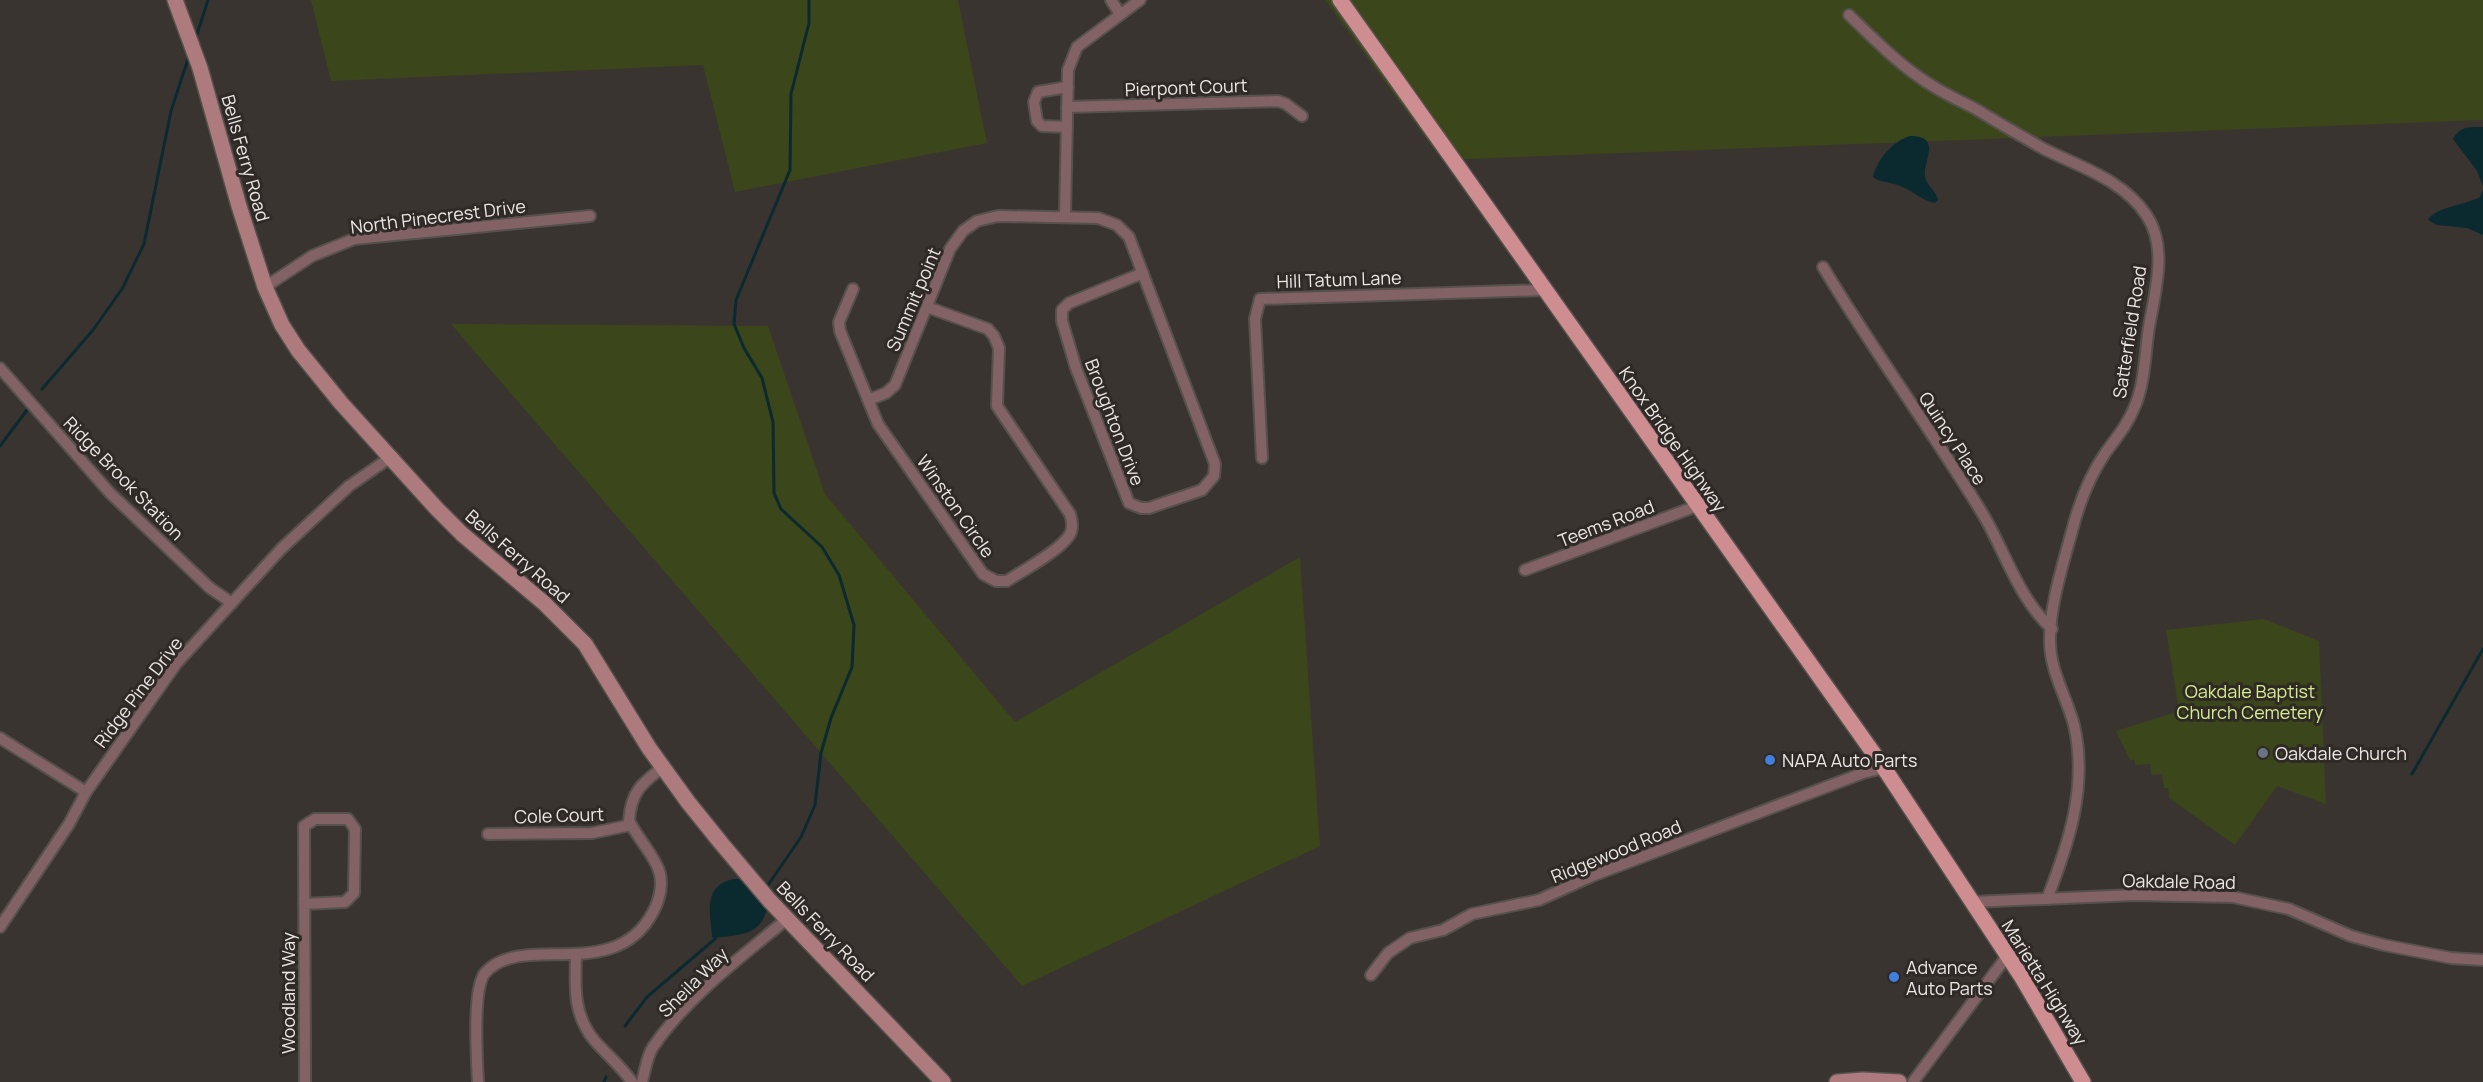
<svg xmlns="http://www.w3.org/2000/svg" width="2483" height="1082" viewBox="0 0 2483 1082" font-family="Manrope,sans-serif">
	<rect width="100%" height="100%" fill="#3a3430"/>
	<g fill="#3b461b">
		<path d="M 311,0 L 958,0 L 987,143 L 735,192 L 703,65 L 331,81 Z"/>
		<path d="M 1325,0 L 2483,0 L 2483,120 L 1442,160 Z"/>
		<path d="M 451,324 L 768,326 L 825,494 L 1015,722 L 1300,557 L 1320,846 L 1022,986 Z"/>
		<path d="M 2264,619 L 2319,641 L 2326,804 L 2277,786 L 2235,845 L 2169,798 L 2168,788 L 2164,788 L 2162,774 L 2151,775 L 2150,764 L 2135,765 L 2134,760 L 2130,760 L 2116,731 L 2179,711 L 2166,630 Z"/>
	</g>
	<g fill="#0b2a2f">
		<path d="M 2483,127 L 2483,186 L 2477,171 L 2453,139 C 2460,126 2469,127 2483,127 Z"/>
		<path d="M 1910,136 C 1942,136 1924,160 1925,175 C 1926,186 1936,190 1938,200 L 1935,203 C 1922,201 1912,190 1900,186 C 1891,182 1881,183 1873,177 C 1877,159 1893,141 1910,136 Z"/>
		<path d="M 2483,190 L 2483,235 L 2467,228 L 2437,225 L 2428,220 C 2435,207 2466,205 2480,197 Z"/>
		<path d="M 733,879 L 746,879 L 769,900 C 763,936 745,934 714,938 L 712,937 C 710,912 703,886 733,879 Z"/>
	</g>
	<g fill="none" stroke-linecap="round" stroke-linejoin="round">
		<g stroke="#0b2a2f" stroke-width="3">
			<path d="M 197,34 L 208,0"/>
			<path d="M 42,389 L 93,330 L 122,289 L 144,244 L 171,111 L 188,59"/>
			<path d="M 0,446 L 27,410"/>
			<path d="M 2412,774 L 2483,649"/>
			<path d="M 766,888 L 801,837 L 815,805 L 821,753 L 831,718 L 852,667 L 854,625 L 839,575 L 822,547 L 781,509 L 774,493 L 773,422 L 762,378 L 744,348 L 734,324 L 736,300 L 790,170 L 791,94 L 809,23 L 809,0"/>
			<path d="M 625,1026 L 647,997 L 716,938"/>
			<path d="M 604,1082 L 606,1077"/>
		</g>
		<defs>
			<g id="street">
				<path d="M 1111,0 L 1120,14"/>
				<path d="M 1849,15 C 1875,40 1900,66 1931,85 C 1945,94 1960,101 1974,108 C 1997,122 2021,136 2044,149 C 2080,167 2124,180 2147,216 C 2168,248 2155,292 2149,327 C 2145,353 2145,382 2135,406 C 2128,424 2117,437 2106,452 C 2090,475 2079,503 2072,531 C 2063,564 2049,608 2050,642 C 2050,671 2067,698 2074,725 C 2088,786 2069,843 2047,899"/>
				<path d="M 1067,107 L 1278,101 L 1286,104 L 1302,116"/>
				<path d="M 1067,127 L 1042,126 L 1037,121 L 1034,102 L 1038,92 L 1068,87"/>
				<path d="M 1065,216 L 1068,70 L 1077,47 L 1140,0"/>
				<path d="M 1823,267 C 1874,352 1933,432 1984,516 C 2006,554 2019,599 2052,629"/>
				<path d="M 265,287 L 312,256 L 354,239 L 590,216"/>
				<path d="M 853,289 L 839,322 L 840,331 L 878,424 L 983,574 L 996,581 L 1007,581 C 1022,571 1065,548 1071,532 C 1073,526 1072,520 1070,514 L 997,406 L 999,348 L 994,336 L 988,329 L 927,307"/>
				<path d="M 0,368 L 110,493 L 210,588 L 232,603"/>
				<path d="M 868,400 L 886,393 L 895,385 L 950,249 L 963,231 L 977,221 L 998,216 L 1098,218 L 1117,225 L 1129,237 L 1215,464 L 1214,476 L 1202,490 L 1149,508 L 1141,508 L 1129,503 L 1076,368 L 1062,321 L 1062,310 L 1069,303 L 1143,273"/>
				<path d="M 1262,458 L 1255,319 L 1260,299 L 1544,290"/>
				<path d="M 1525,570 L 1697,506"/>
				<path d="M 0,738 L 86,792"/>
				<path d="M 488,834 L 592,833 L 631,825"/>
				<path d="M 1973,902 L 2134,895 L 2233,897 L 2289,909 L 2351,936 L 2384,945 L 2451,958 L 2483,960"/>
				<path d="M 304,904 L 345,902 L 354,893 L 355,829 L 348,819 L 315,819 L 304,826 L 305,1082"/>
				<path d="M 0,927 L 69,824 L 86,792 L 176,664 L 281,549 L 349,486 L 391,457"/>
				<path d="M 576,955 C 575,987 573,1014 594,1040 C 607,1055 621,1066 632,1082"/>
				<path d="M 1371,975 L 1388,953 L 1410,938 L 1443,930 L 1472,914 L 1539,900 L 1592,876 L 1863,773 L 1884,768"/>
				<path d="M 478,1082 C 477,1060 472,989 485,973 C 521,931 615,985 653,912 C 660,899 664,882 658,868 C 653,855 636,835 629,821 C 631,792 641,784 663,767"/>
				<path d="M 642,1082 C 645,1071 647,1056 653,1047 C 687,997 741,957 787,919"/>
				<path d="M 1913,1082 L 2007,956"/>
			</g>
			<g id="secondary">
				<path d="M 175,0 L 200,68 L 239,206 L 265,287 L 282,325 L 298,350 L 341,403 L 437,509 L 462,534 L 544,603 L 585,644 L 649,748 L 688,802 L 721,843 L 769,900 L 943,1082"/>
				<path d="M 1837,1082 L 1863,1080 L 1899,1082"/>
			</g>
			<path id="primary" d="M 1340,0 L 1884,768 L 2021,976 L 2083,1082"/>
		</defs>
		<use href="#street" stroke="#56514d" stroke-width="14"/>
		<use href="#secondary" stroke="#56514d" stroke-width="18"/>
		<use href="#primary" stroke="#56514d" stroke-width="18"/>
		<use href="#street" stroke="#826264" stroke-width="10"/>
		<use href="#secondary" stroke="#ad7a7d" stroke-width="15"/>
		<use href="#primary" stroke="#cd8d91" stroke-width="15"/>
	</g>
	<circle fill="#6b7280" stroke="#302a26" stroke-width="2" cx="2263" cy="753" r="6"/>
	<g fill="#3f7fe0" stroke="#302a26" stroke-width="2">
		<circle cx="1770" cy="760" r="6"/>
		<circle cx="1894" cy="977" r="6"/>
	</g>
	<g text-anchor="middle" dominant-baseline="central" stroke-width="6" stroke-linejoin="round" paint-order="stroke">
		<g font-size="18" fill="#ebe7e5" stroke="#302a26">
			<text transform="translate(1186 87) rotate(-2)">Pierpont Court</text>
			<text transform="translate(246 158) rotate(74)">Bells Ferry Road</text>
			<text transform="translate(438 216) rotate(-7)">North Pinecrest Drive</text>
			<text transform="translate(1339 279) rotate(-2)">Hill Tatum Lane</text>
			<text transform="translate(913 299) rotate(-67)">Summit point</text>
			<text transform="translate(2129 332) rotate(-81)">Satterfield Road</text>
			<text transform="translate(1115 422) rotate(69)">Broughton Drive</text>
			<text transform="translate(1953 438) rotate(57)">Quincy Place</text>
			<text transform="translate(1673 439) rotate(55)">Knox Bridge Highway</text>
			<text transform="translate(124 478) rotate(46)">Ridge Brook Station</text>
			<text transform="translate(956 506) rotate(55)">Winston Circle</text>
			<text transform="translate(1606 523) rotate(-21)">Teems Road</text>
			<text transform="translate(518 556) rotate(41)">Bells Ferry Road</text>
			<text transform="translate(138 692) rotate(-53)">Ridge Pine Drive</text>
			<text transform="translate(559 815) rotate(-2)">Cole Court</text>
			<text transform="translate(1616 851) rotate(-22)">Ridgewood Road</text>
			<text transform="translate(2179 881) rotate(1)">Oakdale Road</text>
			<text transform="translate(826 931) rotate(46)">Bells Ferry Road</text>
			<text transform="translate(693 982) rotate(-45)">Sheila Way</text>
			<text transform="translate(2045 982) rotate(58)">Marietta Highway</text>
			<text transform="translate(288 993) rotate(-90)">Woodland Way</text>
		</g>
		<g font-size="18" fill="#d4ed8e" stroke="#302a26">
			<text x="2250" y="691">Oakdale Baptist<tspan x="2250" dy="21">Church Cemetery</tspan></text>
		</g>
		<g font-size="18" fill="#ebe7e5" stroke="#302a26" text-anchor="start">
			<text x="2275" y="753">Oakdale Church</text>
			<text x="1782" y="760">NAPA Auto Parts</text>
			<text x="1906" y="967">Advance<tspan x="1906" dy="21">Auto Parts</tspan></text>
		</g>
	</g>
</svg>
